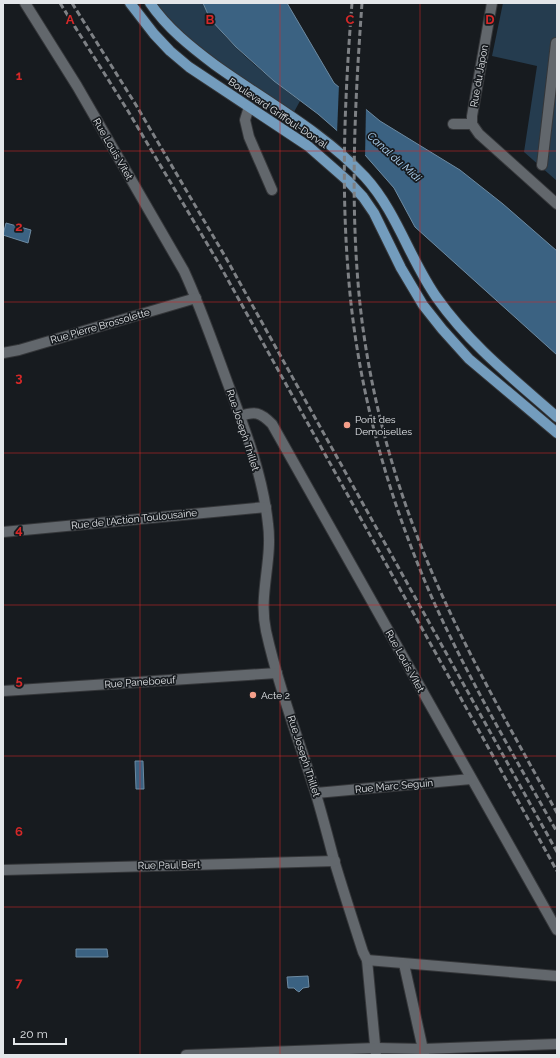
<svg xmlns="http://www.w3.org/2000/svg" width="560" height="1058" viewBox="0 0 560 1058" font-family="Raleway,sans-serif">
	<rect width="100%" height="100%" fill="#171b1f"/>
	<g fill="#253c4f">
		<path d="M 156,3 L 203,3 C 205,8 208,15 211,19 C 235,51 268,77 300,101 L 294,112 C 250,83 186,47 156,3 Z"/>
		<path d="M 503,3 L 557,3 L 557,181 L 524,152 L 537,66 L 492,56 Z"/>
	</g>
	<g fill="#3b6282" stroke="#6d8aa1">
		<path d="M 203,3 L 287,3 L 334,83 L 380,121 L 460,170 L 503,204 L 557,251 L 557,355 L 415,227 L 394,188 L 365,155 L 318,114 L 274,81 L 236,47 L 210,19 Z"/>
		<path d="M 6,223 L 31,230 L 28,243 L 3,235 Z"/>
		<path d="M 135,761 L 143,761 L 144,789 L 136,789 Z"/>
		<path d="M 76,949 L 107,949 L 108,957 L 76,957 Z"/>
		<path d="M 308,976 L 309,987 L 303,988 L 299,992 L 296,990 L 294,988 L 288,988 L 287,977 Z"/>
	</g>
	<path fill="#171b1f" d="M 339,84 L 366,106 L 365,158 L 337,134 Z"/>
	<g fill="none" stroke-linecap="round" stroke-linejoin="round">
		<defs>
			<g id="service">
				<path d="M 249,107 L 245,120 L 249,137 L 272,190"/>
				<path d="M 453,124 L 472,124"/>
			</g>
			<path id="pedestrian" d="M 542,165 L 556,43"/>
			<g id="minor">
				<path d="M 25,3 L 77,86 L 184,271 C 201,308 214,346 228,384 C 245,429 263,476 268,524 C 273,560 258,595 266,631 C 278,685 298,738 315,791 C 322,814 328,837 334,860 C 343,890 353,921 363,952 L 367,960 L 376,1055"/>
				<path d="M 492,3 L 472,116 L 472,124 L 479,134 L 557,204"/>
				<path d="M 3,353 L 19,350 L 196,298"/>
				<path d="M 240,416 C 255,411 260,412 272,424 L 557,930"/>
				<path d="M 3,532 L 266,507"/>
				<path d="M 3,691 L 277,673"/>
				<path d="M 316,793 L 471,779"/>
				<path d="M 3,870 L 335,861"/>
				<path d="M 367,960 L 557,976"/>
				<path d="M 404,964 L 424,1054"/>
				<path d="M 186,1055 L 376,1048 L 423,1049 L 557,1044"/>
			</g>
			<g id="primary">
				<path d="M 130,3 L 154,34 L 170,51 L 189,67 L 308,146 L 348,181 L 363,197 L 374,213 L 401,268 L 423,305 L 442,329 L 469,359 L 557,433"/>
				<path d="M 150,3 C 167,28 191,47 215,65 C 265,101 322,131 365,177 C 397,212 410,260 437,298 C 470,345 515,380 557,417"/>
			</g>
		</defs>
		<use href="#service" stroke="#35373a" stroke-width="12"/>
		<use href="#pedestrian" stroke="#35373a" stroke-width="12"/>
		<use href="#minor" stroke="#35373a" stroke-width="12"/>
		<use href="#primary" stroke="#35373a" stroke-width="12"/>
		<use href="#service" stroke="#62676c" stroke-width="10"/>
		<use href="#pedestrian" stroke="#62676c" stroke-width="10"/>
		<use href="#minor" stroke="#62676c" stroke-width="10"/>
		<use href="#primary" stroke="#739cbd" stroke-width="10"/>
		<g stroke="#7e8185" stroke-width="3" stroke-dasharray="6 3" stroke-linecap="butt">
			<path d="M 60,3 L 128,111 L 218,262 L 557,871"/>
			<path d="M 72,3 L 136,105 L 226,258 L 557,852"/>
			<path d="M 352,3 C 345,92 341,181 348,270 C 356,384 387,496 433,600 C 469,680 514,756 557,832"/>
			<path d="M 362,3 C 355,100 350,197 359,294 C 367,379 389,466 421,546 C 458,639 509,726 557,813"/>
		</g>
	</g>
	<path fill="none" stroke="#d62828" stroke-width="1" stroke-opacity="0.55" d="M 140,3 L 140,1055M 280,3 L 280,1055M 420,3 L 420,1055M 3,151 L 557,151M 3,302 L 557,302M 3,453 L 557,453M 3,605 L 557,605M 3,756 L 557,756M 3,907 L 557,907"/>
	<g fill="#f49e89" stroke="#171b1f" stroke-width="1.5">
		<circle cx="347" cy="425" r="4"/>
		<circle cx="253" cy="695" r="4"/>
	</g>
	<g text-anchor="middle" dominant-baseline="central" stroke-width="3.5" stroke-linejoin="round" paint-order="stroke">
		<g font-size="10" fill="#e3e6e9" stroke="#171b1f">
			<text transform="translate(479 76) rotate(-80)">Rue du Japon</text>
			<text transform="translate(278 113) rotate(34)">Boulevard Griffoul-Dorval</text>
			<text transform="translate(113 149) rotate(60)">Rue Louis Vitet</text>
			<text transform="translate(100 326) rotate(-16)">Rue Pierre Brossolette</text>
			<text transform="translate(243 430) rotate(72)">Rue Joseph Thillet</text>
			<text transform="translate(134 519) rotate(-6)">Rue de l'Action Toulousaine</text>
			<text transform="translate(405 661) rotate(61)">Rue Louis Vitet</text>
			<text transform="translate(140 682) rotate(-4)">Rue Paneboeuf</text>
			<text transform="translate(304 756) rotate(72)">Rue Joseph Thillet</text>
			<text transform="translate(394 786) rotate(-5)">Rue Marc Seguin</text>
			<text transform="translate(169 865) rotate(-1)">Rue Paul Bert</text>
		</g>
		<g font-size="10" fill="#e3e6e9" stroke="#171b1f" text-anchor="start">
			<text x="355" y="419">Pont des<tspan x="355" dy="12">Demoiselles</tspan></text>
			<text x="261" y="695">Acte 2</text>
		</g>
		<g font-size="11" font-style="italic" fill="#b5dafa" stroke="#171b1f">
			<text transform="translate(394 157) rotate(42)">Canal du Midi</text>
		</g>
	</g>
	<g font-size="13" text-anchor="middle" font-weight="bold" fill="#d62828" stroke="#171b1f" stroke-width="3.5" stroke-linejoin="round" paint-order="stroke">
		<text x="70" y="24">A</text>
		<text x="210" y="24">B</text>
		<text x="350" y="24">C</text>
		<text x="490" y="24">D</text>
		<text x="19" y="80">1</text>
		<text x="19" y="231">2</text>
		<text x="19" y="382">3</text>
		<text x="19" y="534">4</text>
		<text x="19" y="685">5</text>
		<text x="19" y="836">6</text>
		<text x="19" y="987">7</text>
	</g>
	<rect width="560" height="1058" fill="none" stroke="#e3e6e9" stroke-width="8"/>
	<path d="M14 1038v6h52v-6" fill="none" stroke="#e3e6e9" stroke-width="2"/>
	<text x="20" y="1038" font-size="12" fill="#e3e6e9" stroke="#171b1f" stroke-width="3" paint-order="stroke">20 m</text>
</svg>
